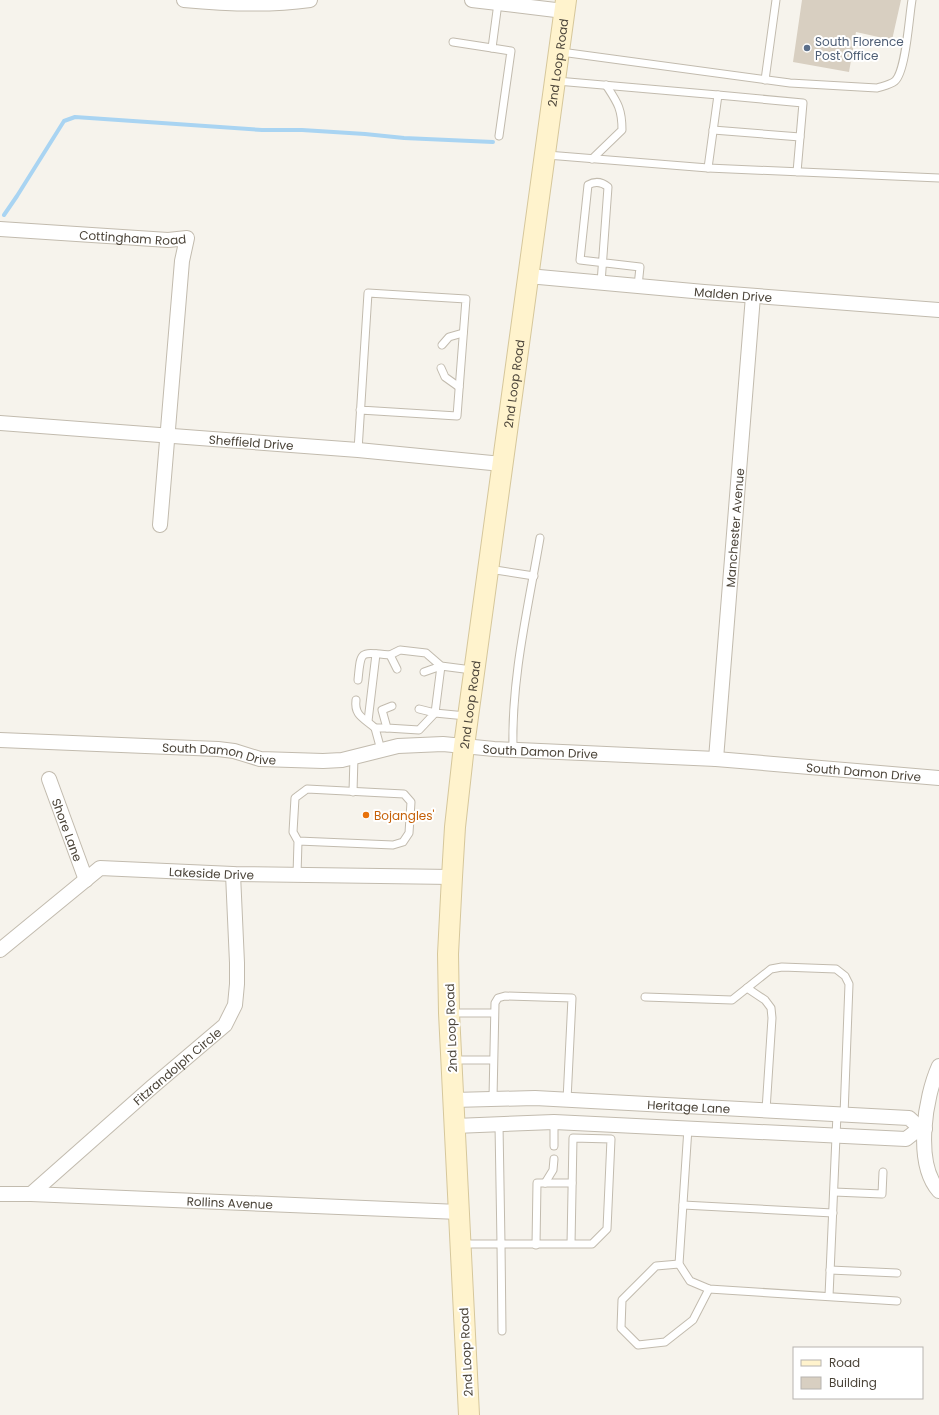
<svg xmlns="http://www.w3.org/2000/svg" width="939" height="1415" viewBox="0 0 939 1415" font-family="Poppins,sans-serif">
	<rect width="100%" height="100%" fill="#f6f3ec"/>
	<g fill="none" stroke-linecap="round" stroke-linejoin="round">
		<path stroke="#a9d4f2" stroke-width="4" d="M 4,215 L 17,196 L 64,121 L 75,117 L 262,130 L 302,130 L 365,134 L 404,138 L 493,142"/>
	</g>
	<path fill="#d8cfc1" d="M 802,0 L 901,0 L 892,40 L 856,32 L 849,72 L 793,62 Z"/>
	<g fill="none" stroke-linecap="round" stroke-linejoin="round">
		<defs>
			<g id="service">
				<path d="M 498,3 L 492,48 L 511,51 L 499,136"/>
				<path d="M 453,42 L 492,48"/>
				<path d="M 561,52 L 790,83 L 877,88 C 883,86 890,85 895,81 C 906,71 909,17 912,0"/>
				<path d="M 765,80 L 776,0"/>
				<path d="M 557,81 L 718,95"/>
				<path d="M 713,130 L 800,137"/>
				<path d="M 547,155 L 708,168"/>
				<path d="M 592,159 L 622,130 C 622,108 617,102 606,85"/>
				<path d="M 797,172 L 803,103 L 718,95 L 708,168 L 939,178"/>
				<path d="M 601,283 L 608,187 C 602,182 595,181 588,185 L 580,260 L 640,267 L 638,286"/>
				<path d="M 442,345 L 449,337 L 463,333"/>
				<path d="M 441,368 L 445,377 L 459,387"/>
				<path d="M 358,450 L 368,293 L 466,299 L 457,416 L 360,410"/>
				<path d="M 489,569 L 534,576"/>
				<path d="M 397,669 L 390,655 L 400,650 L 426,653 L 441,666 L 472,670"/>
				<path d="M 424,672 L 441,666 L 435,713 L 466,716"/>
				<path d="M 358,680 C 361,650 359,652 390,655"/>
				<path d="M 356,700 C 354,716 364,718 375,728"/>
				<path d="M 392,706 L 382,710 L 387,728 L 419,730 L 435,713 L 419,709"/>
				<path d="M 368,721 L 376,654"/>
				<path d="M 381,750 L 375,728 L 387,728"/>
				<path d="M 513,750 C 511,679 528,608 540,538"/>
				<path d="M 353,792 L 354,757"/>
				<path d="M 297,875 L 298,841 L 393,845 L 403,842 L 409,833 L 411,802 L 404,794 L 307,789 L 295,798 L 293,832 L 298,841"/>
				<path d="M 747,988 L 765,1000 L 771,1008 L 772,1018 L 766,1110"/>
				<path d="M 645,997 L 732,1000 L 771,969 L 782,967 L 836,969 L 845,976 L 849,984 L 844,1115"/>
				<path d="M 450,1013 L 494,1013"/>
				<path d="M 454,1060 L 493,1060"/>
				<path d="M 493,1098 L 495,1003 L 498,998 L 505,996 L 572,998 L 567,1100"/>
				<path d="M 554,1122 L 554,1146"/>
				<path d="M 499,1125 L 501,1244 L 592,1244 L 607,1229 L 611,1139 L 573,1138 L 571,1244"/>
				<path d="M 688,1128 L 679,1264 L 690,1281 L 709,1289 L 897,1301"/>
				<path d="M 545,1183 L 553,1170 L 554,1159"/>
				<path d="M 834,1192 L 882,1194 L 883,1172"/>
				<path d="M 683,1205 L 833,1213"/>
				<path d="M 462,1244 L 501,1244 L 502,1331"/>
				<path d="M 536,1245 L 537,1183 L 572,1183"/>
				<path d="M 679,1264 L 656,1266 L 622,1300 L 621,1328 L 638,1345 L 665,1342 L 693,1320 L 709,1289"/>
				<path d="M 830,1270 L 897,1273"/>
				<path d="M 829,1296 L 837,1114"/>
			</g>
			<g id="minor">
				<path d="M 184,0 C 226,4 268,6 310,0"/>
				<path d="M 472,0 L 564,11"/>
				<path id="s1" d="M 0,229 L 168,240 L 187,238 L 182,261 L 160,525"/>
				<path id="s2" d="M 528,276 L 704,292 L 939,310"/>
				<path id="s3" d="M 0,423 L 358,450 L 502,464"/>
				<path id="s4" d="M 0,740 L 218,749 L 234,751 L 260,759 L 323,761 L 342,760 L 398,746 L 443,744 L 494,749 L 716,759 L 939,778"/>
				<path id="s5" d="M 716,759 L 753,296"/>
				<path id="s6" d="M 49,779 L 86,880"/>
				<path id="s7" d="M 0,950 L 100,868 L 233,874 L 452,877"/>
				<path d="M 939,1066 C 925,1097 914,1163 939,1191"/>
				<path id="s8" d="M 453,1100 L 535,1098 L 909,1118 L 920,1128 L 925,1129"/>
				<path d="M 455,1126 L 554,1122 L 906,1139 L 920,1128"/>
				<path id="s9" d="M 0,1194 L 31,1194 L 459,1212"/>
				<path id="s10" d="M 31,1194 L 152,1087 L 225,1025 L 235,1005 L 237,984 L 237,963 L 233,874"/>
			</g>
			<g id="secondary">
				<path id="s11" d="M 469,1415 L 449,1013 L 448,954 L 452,877 L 455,827 L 464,746 L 566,0"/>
			</g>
		</defs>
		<use href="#service" stroke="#c2bbae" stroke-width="9"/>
		<use href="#minor" stroke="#c2bbae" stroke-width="16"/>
		<use href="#secondary" stroke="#d6c79b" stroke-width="22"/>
		<use href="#service" stroke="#fff" stroke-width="7"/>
		<use href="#minor" stroke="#fff" stroke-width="14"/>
		<use href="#secondary" stroke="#fff3cd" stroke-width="20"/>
	</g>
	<circle fill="#5c6f8a" stroke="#fff" stroke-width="1.5" cx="807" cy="48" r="4"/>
	<circle fill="#e8710a" stroke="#fff" stroke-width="1.5" cx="366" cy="815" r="4"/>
	<g text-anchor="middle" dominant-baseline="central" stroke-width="4" stroke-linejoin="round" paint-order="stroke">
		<g font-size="12" fill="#4e5e75" stroke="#fff" text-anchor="start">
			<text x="815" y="41">South Florence<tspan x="815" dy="14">Post Office</tspan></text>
		</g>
		<g font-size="12" fill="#4b4439" stroke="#fff">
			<text stroke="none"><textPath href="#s11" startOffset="1360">2nd Loop Road</textPath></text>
			<text stroke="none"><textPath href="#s1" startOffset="133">Cottingham Road</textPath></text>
			<text stroke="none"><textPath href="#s2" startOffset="206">Malden Drive</textPath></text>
			<text stroke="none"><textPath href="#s11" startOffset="1036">2nd Loop Road</textPath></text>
			<text stroke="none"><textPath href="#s3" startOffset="252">Sheffield Drive</textPath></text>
			<text stroke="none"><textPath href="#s5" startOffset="232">Manchester Avenue</textPath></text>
			<text stroke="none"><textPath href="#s11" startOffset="712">2nd Loop Road</textPath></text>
			<text stroke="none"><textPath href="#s4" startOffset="544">South Damon Drive</textPath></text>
			<text stroke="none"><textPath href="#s4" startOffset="220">South Damon Drive</textPath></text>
			<text stroke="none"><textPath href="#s4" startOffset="868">South Damon Drive</textPath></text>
			<text stroke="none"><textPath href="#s6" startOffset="54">Shore Lane</textPath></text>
			<text stroke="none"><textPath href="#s7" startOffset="241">Lakeside Drive</textPath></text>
			<text transform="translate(451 1028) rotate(-92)">2nd Loop Road</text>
			<text stroke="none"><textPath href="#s10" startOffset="194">Fitzrandolph Circle</textPath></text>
			<text stroke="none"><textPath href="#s8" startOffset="236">Heritage Lane</textPath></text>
			<text stroke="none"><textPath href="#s9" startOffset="230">Rollins Avenue</textPath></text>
			<text transform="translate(466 1352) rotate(-93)">2nd Loop Road</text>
		</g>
		<g font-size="12" fill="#c56008" stroke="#fff" text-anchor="start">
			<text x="374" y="815">Bojangles'</text>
		</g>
	</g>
	<rect x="793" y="1347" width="130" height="52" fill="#ffffff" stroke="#b7b4b0"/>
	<rect x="801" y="1360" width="20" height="6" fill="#fff3cd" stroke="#b7b4b0"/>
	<text x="829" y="1367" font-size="12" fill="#4b4439">Road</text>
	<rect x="801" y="1377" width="20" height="12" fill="#d8cfc1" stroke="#b7b4b0"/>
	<text x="829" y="1387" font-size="12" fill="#4b4439">Building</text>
</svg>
